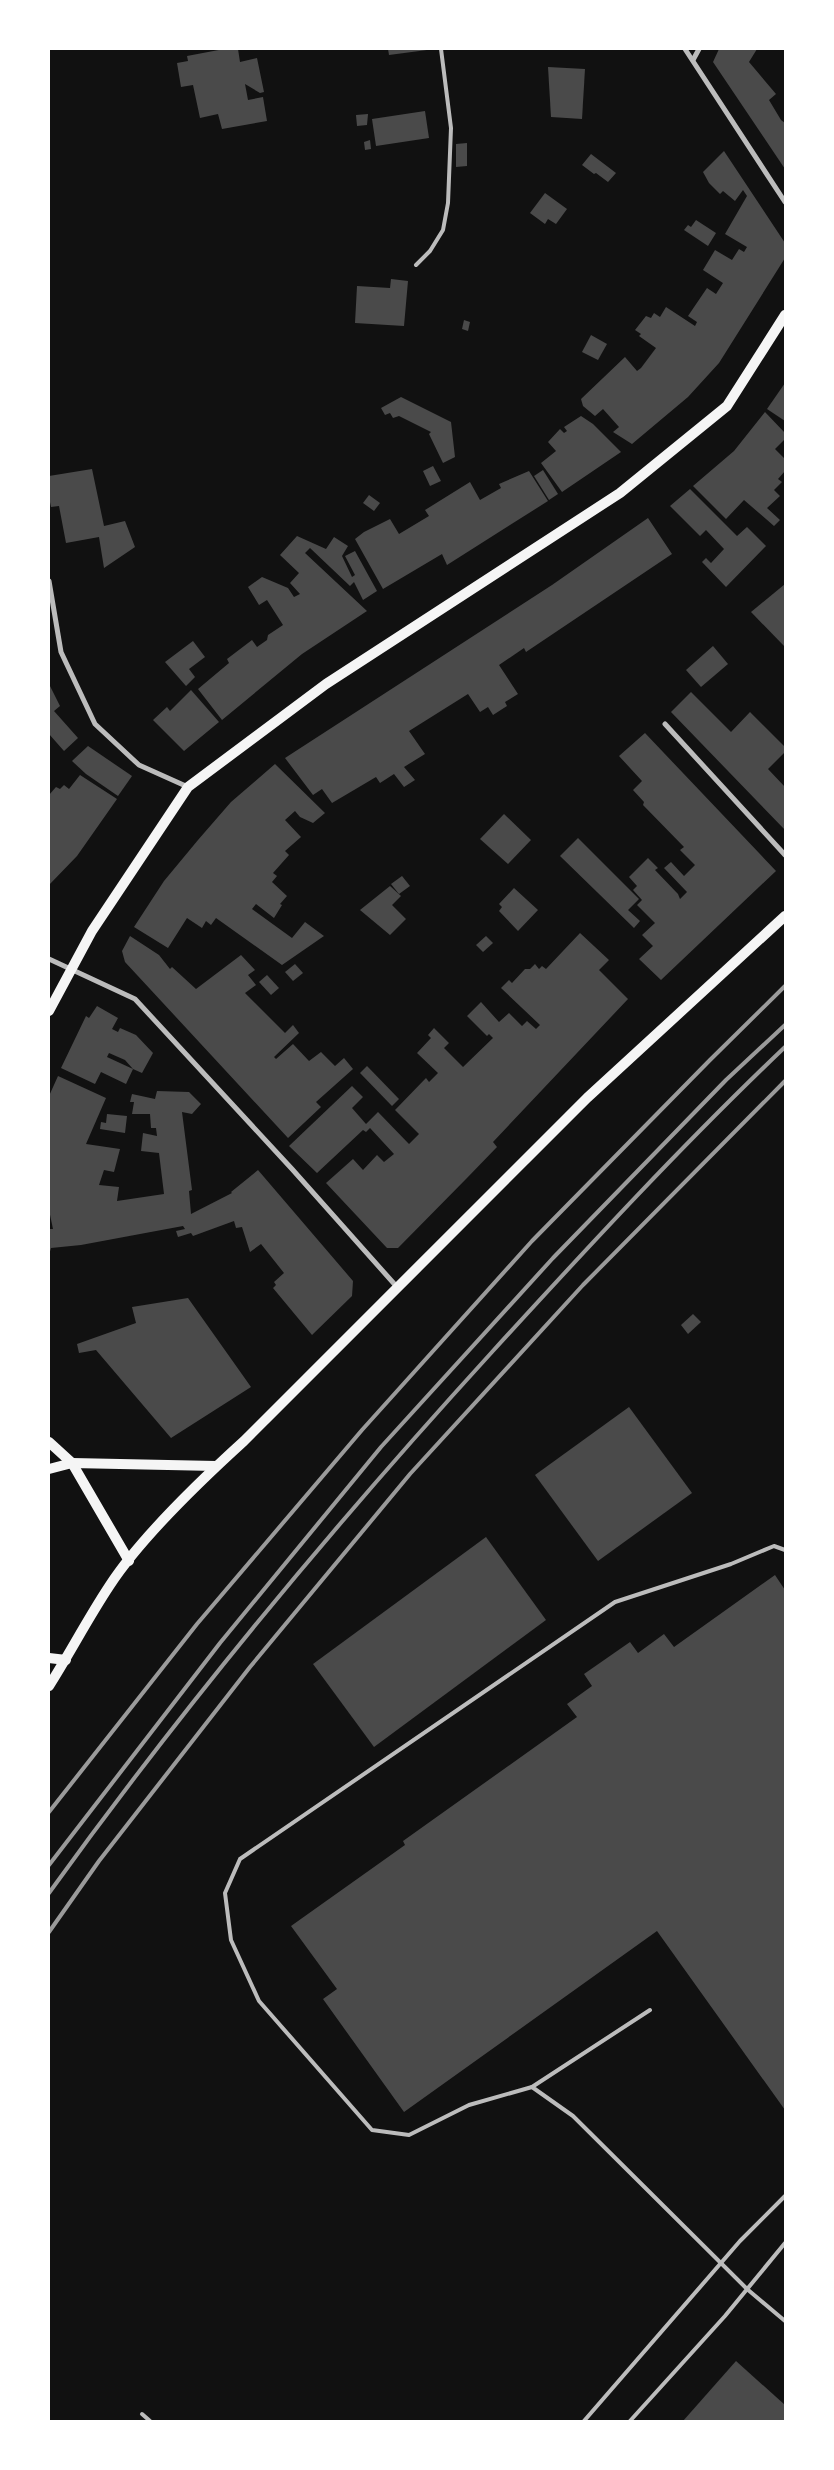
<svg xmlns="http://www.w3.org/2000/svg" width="834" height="2470" viewBox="0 0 834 2470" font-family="'Source Sans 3',sans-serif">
	<rect width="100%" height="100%" fill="#111"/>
	<g fill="#4a4a4a">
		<path d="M 224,49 L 238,49 L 240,62 L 257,58 L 264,92 L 260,93 L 245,84 L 248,100 L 263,97 L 267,121 L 222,129 L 218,114 L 200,118 L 193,85 L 181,87 L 177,63 L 188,61 L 187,56 Z"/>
		<path d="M 388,49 L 427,49 L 427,50 L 389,55 Z"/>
		<path d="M 719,49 L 757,49 L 749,62 L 776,94 L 769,100 L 781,120 L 785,123 L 785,169 L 713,62 Z"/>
		<path d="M 548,67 L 585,69 L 582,119 L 551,117 Z"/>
		<path d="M 425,111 L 429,138 L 376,146 L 372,119 Z"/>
		<path d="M 368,114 L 367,125 L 357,126 L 356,115 Z"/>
		<path d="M 370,140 L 371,149 L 365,150 L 364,142 Z"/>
		<path d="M 467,143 L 467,166 L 456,167 L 456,144 Z"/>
		<path d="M 724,151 L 785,243 L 785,258 L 719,363 L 688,397 L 632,444 L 613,432 L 619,427 L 603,409 L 595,416 L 583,406 L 581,399 L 625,357 L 637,371 L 641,368 L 656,348 L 639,336 L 641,334 L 635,330 L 646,316 L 651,318 L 654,313 L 660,317 L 666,307 L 695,326 L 697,322 L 688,316 L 707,288 L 716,294 L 723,283 L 703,270 L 715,250 L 732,260 L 739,249 L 744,252 L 747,247 L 725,234 L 747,196 L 743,190 L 735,201 L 723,191 L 720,194 L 709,183 L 703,172 Z"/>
		<path d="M 591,154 L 616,173 L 608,182 L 596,173 L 594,174 L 582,165 Z"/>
		<path d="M 545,193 L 567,209 L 556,224 L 548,219 L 545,224 L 530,213 Z"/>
		<path d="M 696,220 L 716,233 L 708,246 L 684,230 L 688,225 L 691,227 Z"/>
		<path d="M 391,279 L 408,281 L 404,326 L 355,323 L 357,286 L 390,288 Z"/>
		<path d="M 464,320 L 470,322 L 468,331 L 462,329 Z"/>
		<path d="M 591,335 L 607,344 L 598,360 L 582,352 Z"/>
		<path d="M 785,383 L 785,421 L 767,409 Z"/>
		<path d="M 401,397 L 451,422 L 455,457 L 443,463 L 429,434 L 431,432 L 399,416 L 393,418 L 390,413 L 385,415 L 381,408 Z"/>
		<path d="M 765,412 L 785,433 L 785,439 L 775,449 L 785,459 L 785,471 L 778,479 L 782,482 L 774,490 L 780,496 L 767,508 L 780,520 L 774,526 L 744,500 L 726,519 L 693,486 L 734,451 Z"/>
		<path d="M 581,416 L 593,424 L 621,452 L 562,492 L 541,463 L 556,451 L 548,442 L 560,429 L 564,433 L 567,431 L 564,427 Z"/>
		<path d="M 433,466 L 441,481 L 430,486 L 423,471 Z"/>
		<path d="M 92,469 L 104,526 L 125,521 L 135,547 L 104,568 L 99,537 L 66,543 L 59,506 L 51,507 L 49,497 L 49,476 Z"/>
		<path d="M 543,470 L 558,494 L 549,500 L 534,476 Z"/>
		<path d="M 529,471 L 548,501 L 447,565 L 442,554 L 383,589 L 355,539 L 364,532 L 390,519 L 399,534 L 429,516 L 425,510 L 470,482 L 480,500 L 501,488 L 499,484 Z"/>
		<path d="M 690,489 L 737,536 L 747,527 L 766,546 L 726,587 L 702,562 L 706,558 L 711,563 L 724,549 L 706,530 L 700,536 L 670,506 Z"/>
		<path d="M 369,495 L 380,503 L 374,511 L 363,503 Z"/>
		<path d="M 648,518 L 672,554 L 526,652 L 524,648 L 499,665 L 518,694 L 505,702 L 507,706 L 493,715 L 488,707 L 480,712 L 468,694 L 409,731 L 425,754 L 404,767 L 415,780 L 404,787 L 394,774 L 380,783 L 376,777 L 332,803 L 322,789 L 313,795 L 285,758 L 552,585 Z"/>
		<path d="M 297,536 L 326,549 L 334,537 L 348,546 L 342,556 L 352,577 L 355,575 L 345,556 L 355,551 L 377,591 L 363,600 L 354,582 L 350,586 L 310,548 L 305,553 L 367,611 L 302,654 L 222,720 L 198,689 L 229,663 L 227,659 L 252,640 L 257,647 L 267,640 L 268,635 L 283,625 L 267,600 L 259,605 L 248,587 L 262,577 L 288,588 L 294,597 L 300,594 L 290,583 L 299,573 L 280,555 Z"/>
		<path d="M 785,584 L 785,647 L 751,612 Z"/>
		<path d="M 193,641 L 205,657 L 189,669 L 195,677 L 186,686 L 165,662 Z"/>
		<path d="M 713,646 L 728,664 L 701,687 L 686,670 Z"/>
		<path d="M 49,684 L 60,706 L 54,711 L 78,738 L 64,751 L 49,734 Z"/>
		<path d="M 191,690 L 219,722 L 184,751 L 153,720 L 167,707 L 170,711 Z"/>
		<path d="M 691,692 L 731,732 L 750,712 L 785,747 L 785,752 L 768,769 L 785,787 L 785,830 L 671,712 Z"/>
		<path d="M 645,733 L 776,871 L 661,980 L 639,959 L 653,946 L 642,935 L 655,923 L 637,905 L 642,900 L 633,890 L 637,886 L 629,877 L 648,858 L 658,868 L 655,870 L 678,894 L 680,899 L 687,892 L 664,868 L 671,862 L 684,876 L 695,865 L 680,850 L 684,847 L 643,805 L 644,802 L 633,790 L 642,781 L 619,756 Z"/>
		<path d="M 88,746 L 132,776 L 118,796 L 86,774 L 72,761 Z"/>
		<path d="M 275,764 L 325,813 L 313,823 L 300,817 L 295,811 L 285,820 L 301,837 L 285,851 L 289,855 L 273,873 L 277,876 L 272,882 L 287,896 L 280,904 L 282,905 L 274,918 L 256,904 L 252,909 L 292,938 L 305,922 L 324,936 L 282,965 L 216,918 L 211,925 L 206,921 L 202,928 L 187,918 L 168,948 L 134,927 L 164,881 L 198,840 L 231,802 Z"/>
		<path d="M 80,775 L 117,799 L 77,856 L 49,885 L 49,795 L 56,787 L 60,789 L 64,785 L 69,789 Z"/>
		<path d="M 504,814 L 531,840 L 508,864 L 480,839 Z"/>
		<path d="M 578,838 L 639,899 L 628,910 L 640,921 L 634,928 L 560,856 Z"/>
		<path d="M 402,876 L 410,886 L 399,894 L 391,884 Z"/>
		<path d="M 390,886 L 401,896 L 392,905 L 406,919 L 390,935 L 360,910 Z"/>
		<path d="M 514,888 L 538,910 L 518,931 L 499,911 L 502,907 L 499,904 Z"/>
		<path d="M 580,933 L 609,960 L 599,970 L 628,999 L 493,1142 L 497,1147 L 466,1179 L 398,1248 L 387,1248 L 326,1183 L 353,1159 L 363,1170 L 377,1155 L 384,1162 L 394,1154 L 370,1128 L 366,1132 L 363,1130 L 317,1173 L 289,1146 L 352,1086 L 363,1097 L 352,1108 L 366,1124 L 378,1112 L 409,1144 L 419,1134 L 395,1110 L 426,1078 L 429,1082 L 438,1073 L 417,1053 L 431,1038 L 428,1035 L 434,1028 L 449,1043 L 444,1048 L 463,1067 L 493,1038 L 489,1034 L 487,1036 L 467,1016 L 481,1002 L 499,1022 L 509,1013 L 522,1026 L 527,1021 L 536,1029 L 540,1025 L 501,988 L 509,980 L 512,983 L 525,969 L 530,969 L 535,964 L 539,969 L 542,966 L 546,969 Z"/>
		<path d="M 130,936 L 159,955 L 170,969 L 172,967 L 196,989 L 241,955 L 255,970 L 248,975 L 256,985 L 245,993 L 285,1033 L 293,1025 L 299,1033 L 274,1057 L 276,1059 L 293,1044 L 309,1061 L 321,1052 L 335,1066 L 344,1058 L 353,1069 L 316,1102 L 321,1107 L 288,1138 L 125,962 L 122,951 Z"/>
		<path d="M 486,936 L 493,943 L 483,952 L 476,945 Z"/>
		<path d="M 295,964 L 303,973 L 293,981 L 285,972 Z"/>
		<path d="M 267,975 L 279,988 L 271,995 L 259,982 Z"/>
		<path d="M 97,1006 L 118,1018 L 112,1029 L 118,1032 L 120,1028 L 136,1035 L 153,1053 L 142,1073 L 133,1069 L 125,1060 L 109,1053 L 107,1057 L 133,1069 L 126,1084 L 101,1072 L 95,1084 L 61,1068 L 86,1016 L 89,1018 Z"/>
		<path d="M 367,1066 L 399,1099 L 392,1106 L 360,1073 Z"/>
		<path d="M 58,1076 L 106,1098 L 86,1144 L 120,1149 L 114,1172 L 104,1170 L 99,1185 L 119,1187 L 117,1201 L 164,1194 L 159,1153 L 141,1151 L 143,1133 L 157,1136 L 156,1128 L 151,1128 L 150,1114 L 132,1114 L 134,1102 L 130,1102 L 132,1094 L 155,1099 L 157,1091 L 189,1092 L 201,1104 L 192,1114 L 182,1112 L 192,1190 L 189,1191 L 191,1214 L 232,1193 L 231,1192 L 258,1170 L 353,1281 L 352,1296 L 312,1335 L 273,1288 L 276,1285 L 274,1282 L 284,1273 L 261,1244 L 250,1252 L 242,1227 L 236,1228 L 234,1221 L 193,1236 L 191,1233 L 178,1237 L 176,1231 L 185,1229 L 183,1226 L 81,1245 L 51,1248 L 49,1255 L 49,1229 L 53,1229 L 49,1210 L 49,1096 Z"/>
		<path d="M 107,1114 L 127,1116 L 125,1133 L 100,1129 L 101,1122 L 106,1123 Z"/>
		<path d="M 188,1298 L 251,1387 L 171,1438 L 96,1350 L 79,1353 L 77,1344 L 136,1323 L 132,1307 Z"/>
		<path d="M 693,1314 L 701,1322 L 688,1334 L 681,1325 Z"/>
		<path d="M 629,1407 L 692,1493 L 598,1561 L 535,1475 Z"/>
		<path d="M 486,1537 L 546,1620 L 374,1747 L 313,1664 Z"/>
		<path d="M 775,1575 L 785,1590 L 785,2110 L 657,1931 L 404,2112 L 323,1999 L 337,1989 L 291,1926 L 405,1845 L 403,1841 L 577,1717 L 567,1704 L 592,1686 L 584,1674 L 630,1642 L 638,1653 L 664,1634 L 674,1647 Z"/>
		<path d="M 736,2361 L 785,2405 L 785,2421 L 683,2421 Z"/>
	</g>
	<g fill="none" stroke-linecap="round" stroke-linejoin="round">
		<g stroke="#bcbcbc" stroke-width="4">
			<path d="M 416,265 L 430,251 L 443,230 L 448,203 L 451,128 L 441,49"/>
			<path d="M 650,2010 L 532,2087 L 573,2116 L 747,2289 L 785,2321"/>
			<path d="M 532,2087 L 469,2105 L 409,2135 L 372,2130 L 259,2001 L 231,1940 L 225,1893 L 240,1859 L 615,1602 L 731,1564 L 774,1546 L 785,1550"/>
			<path d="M 142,2414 L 150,2421"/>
			<path d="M 584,2421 L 740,2241 L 785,2196"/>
			<path d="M 630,2421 L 725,2316 L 785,2243"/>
		</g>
		<g stroke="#bcbcbc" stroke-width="5">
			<path d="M 685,49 L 785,202"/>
			<path d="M 693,60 L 699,49"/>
			<path d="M 49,581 L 61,652 L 95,724 L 139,765 L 188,787"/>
			<path d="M 665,724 L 785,855"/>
			<path d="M 49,959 L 135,999 L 292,1169 L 397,1287"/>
		</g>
		<g stroke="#f5f5f5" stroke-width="10">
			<path d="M 49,1011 L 92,931 L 188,787 L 326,684 L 620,493 L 727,406 L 785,315"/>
			<path d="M 49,1442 L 72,1463 L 129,1561"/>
			<path d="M 49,1469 L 72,1463 L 216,1466"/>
			<path d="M 49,1658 L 66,1660"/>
			<path d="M 49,1686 C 70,1653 88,1618 110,1585 C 142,1536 200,1481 244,1441 L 587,1098 L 785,916"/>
		</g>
		<g stroke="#9a9a9a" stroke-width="4">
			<path d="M 49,1812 L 197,1624 L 362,1430 L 532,1241 L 710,1060 L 785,986"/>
			<path d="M 49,1865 L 220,1643 L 381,1447 L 553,1258 L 726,1080 L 785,1025"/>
			<path d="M 49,1893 C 185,1704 335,1524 492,1352 C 587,1248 683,1144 785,1047"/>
			<path d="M 49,1932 L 99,1861 L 250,1667 L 410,1474 L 583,1285 L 785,1081"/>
		</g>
	</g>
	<rect width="834" height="2470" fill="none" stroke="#ffffff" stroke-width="100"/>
</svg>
